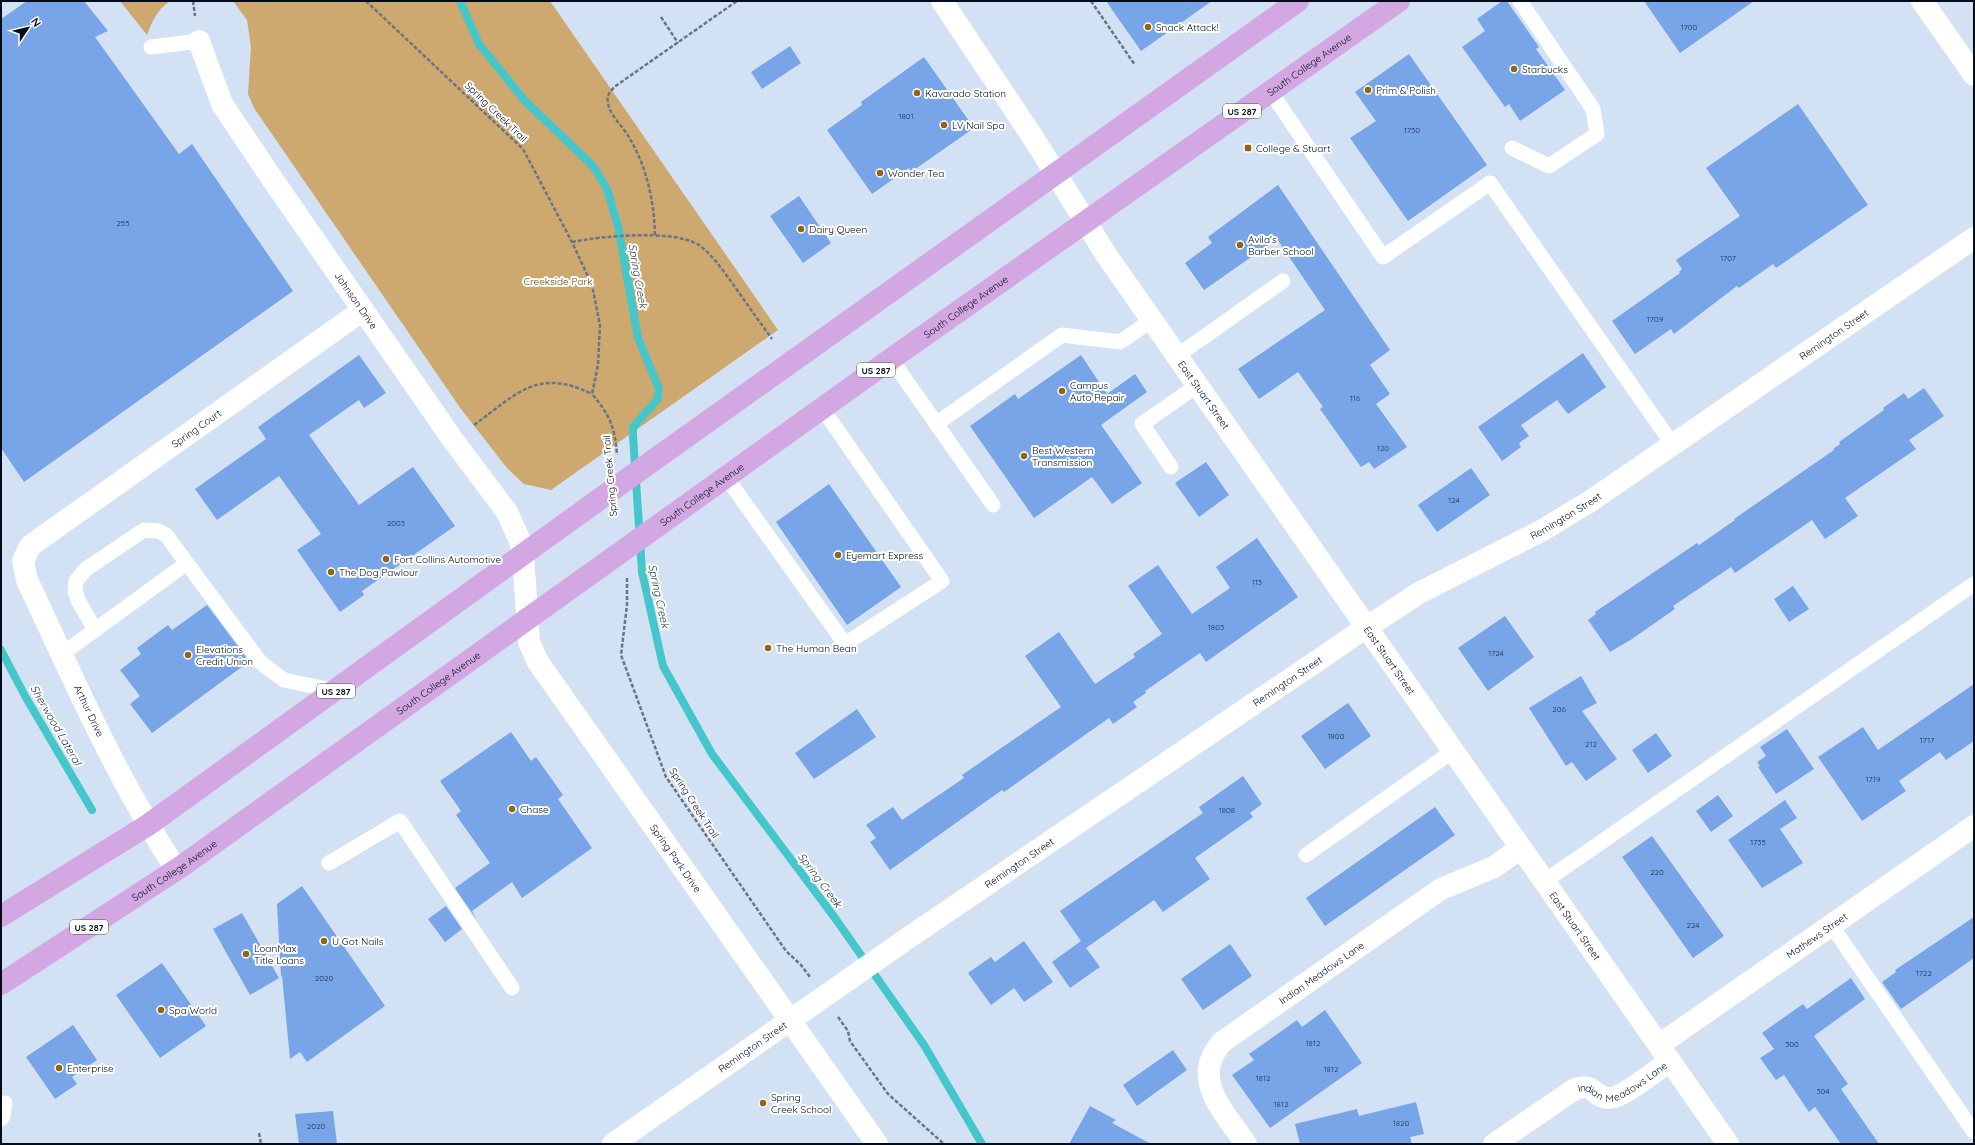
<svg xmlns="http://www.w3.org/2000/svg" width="1975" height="1145" viewBox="0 0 1975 1145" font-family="Quicksand,sans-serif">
	<rect width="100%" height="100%" fill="#d3e1f5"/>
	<g fill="#cda86f">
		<path d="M 120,1 L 170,1 C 157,10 152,21 147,35 Z"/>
		<path d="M 233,1 L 550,1 L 778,330 L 551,490 L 524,484 L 507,468 L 461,409 L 254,108 L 248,94 L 251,47 L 247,20 Z"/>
	</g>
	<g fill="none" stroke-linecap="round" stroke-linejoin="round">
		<g stroke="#45c6ca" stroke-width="8">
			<path d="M 460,1 L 479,44 L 525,101 L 593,166 L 607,189 L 618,226 L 638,338 L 659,389 L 657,400 L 633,427 L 633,435 L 642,572 L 663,666 L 712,754 L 835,918 L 924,1045 L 982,1144"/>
			<path d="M 1,650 L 25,696 L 92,810"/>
		</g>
	</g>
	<g fill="#77a5e8">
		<path d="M 27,1 L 84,1 L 108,31 L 95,37 L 179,154 L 192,144 L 293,291 L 24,482 L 1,448 L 1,19 Z"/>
		<path d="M 1106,1 L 1212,1 L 1141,51 Z"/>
		<path d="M 1502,1 L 1507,1 L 1539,47 L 1536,49 L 1565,90 L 1520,121 L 1509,104 L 1505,107 L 1462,47 L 1485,31 L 1477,19 Z"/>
		<path d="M 1644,1 L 1754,1 L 1680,53 Z"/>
		<path d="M 790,46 L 801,63 L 762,89 L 751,72 Z"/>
		<path d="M 1409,54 L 1487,165 L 1408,221 L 1350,138 L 1376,121 L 1355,92 Z"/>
		<path d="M 924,57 L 974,128 L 911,172 L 909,168 L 872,194 L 827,130 L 862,105 L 861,102 Z"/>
		<path d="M 1798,104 L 1868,205 L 1776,268 L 1773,264 L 1739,288 L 1737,286 L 1674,334 L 1671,329 L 1635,354 L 1612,321 L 1680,273 L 1679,272 L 1682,269 L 1676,260 L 1740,216 L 1706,168 Z"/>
		<path d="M 1278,185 L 1390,350 L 1370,365 L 1390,394 L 1376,404 L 1407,447 L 1374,469 L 1369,462 L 1361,467 L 1320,409 L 1323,407 L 1298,372 L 1259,399 L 1238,369 L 1325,310 L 1277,239 L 1204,290 L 1185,263 L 1212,243 L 1208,237 Z"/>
		<path d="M 799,196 L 831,243 L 803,263 L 770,216 Z"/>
		<path d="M 1583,353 L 1606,387 L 1568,414 L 1557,400 L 1521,425 L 1529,436 L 1519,443 L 1521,447 L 1502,461 L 1478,427 Z"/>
		<path d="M 359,355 L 386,393 L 364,408 L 359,400 L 309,435 L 359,505 L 413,467 L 455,526 L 362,591 L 364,595 L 340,612 L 297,550 L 321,534 L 279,476 L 217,520 L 195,489 L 266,439 L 258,427 Z"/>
		<path d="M 1081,355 L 1107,394 L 1135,374 L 1147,392 L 1101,425 L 1142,483 L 1112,504 L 1092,477 L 1034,518 L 970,426 L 1015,394 L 1018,399 Z"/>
		<path d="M 1924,388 L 1944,416 L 1909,440 L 1916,449 L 1845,498 L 1858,516 L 1825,539 L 1812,520 L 1735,573 L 1731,567 L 1673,606 L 1675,609 L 1632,639 L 1610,652 L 1588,620 L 1596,614 L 1595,612 L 1697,543 L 1699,545 L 1735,520 L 1734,519 L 1834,450 L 1833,449 L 1840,444 L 1839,442 L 1884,410 L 1883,408 L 1904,393 L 1908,399 Z"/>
		<path d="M 1206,462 L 1229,495 L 1199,517 L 1175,483 Z"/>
		<path d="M 1471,468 L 1490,495 L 1437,532 L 1418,505 Z"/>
		<path d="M 829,484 L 901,587 L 847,625 L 776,522 Z"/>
		<path d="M 1257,538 L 1298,597 L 1206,662 L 1200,653 L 1145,691 L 1146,693 L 1133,702 L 1137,707 L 1113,724 L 1109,718 L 1004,792 L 1002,790 L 890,870 L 870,842 L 876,838 L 866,825 L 893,807 L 902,820 L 964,778 L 962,775 L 1061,707 L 1025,656 L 1059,632 L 1095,684 L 1135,657 L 1133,654 L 1162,634 L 1128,586 L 1158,565 L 1192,614 L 1230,588 L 1216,567 Z"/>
		<path d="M 1793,586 L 1809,609 L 1789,622 L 1774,599 Z"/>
		<path d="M 207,605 L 246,657 L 240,662 L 243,666 L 152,733 L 130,704 L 140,696 L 120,670 L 141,654 L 137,648 L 168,625 L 172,630 Z"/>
		<path d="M 1505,616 L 1534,657 L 1488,691 L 1458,648 Z"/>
		<path d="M 1581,676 L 1597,703 L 1582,711 L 1617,759 L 1586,781 L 1572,762 L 1566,766 L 1529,708 Z"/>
		<path d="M 1974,684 L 1974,741 L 1946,760 L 1940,752 L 1899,781 L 1906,791 L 1862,821 L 1818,757 L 1863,727 L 1878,750 Z"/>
		<path d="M 1348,703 L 1371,736 L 1325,769 L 1301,736 Z"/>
		<path d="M 857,709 L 876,737 L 814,779 L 795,753 Z"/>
		<path d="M 1787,729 L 1814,769 L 1776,794 L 1758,767 L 1760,766 L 1757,762 L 1766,756 L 1760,747 Z"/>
		<path d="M 511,732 L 531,761 L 536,757 L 563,795 L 558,799 L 592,848 L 522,898 L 512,882 L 472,911 L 476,919 L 455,888 L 490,863 L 456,815 L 461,811 L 440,781 Z"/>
		<path d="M 1656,733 L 1672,756 L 1648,773 L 1632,750 Z"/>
		<path d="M 1243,776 L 1262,804 L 1250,813 L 1253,817 L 1195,858 L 1210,879 L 1163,912 L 1154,900 L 1086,948 L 1100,967 L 1070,988 L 1052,962 L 1081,941 L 1060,911 L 1203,813 L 1199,807 Z"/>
		<path d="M 1718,795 L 1733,816 L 1711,832 L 1696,811 Z"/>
		<path d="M 1785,800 L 1797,818 L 1780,829 L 1803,863 L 1762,888 L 1728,840 Z"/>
		<path d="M 1435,807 L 1455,835 L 1325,926 L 1306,898 Z"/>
		<path d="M 1652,836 L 1724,936 L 1693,958 L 1622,857 Z"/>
		<path d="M 302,886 L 385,1006 L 307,1062 L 300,1052 L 290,1059 L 282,976 L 281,977 L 277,904 Z"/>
		<path d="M 446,906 L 462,929 L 445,942 L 428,919 Z"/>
		<path d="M 242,913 L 279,978 L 250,995 L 213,929 Z"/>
		<path d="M 1974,917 L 1974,958 L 1901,1009 L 1882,982 L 1896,972 L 1895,970 Z"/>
		<path d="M 1024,941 L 1053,982 L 1024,1002 L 1014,988 L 991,1005 L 968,973 L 991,957 L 995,962 Z"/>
		<path d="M 1230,944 L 1252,976 L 1203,1010 L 1181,979 Z"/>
		<path d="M 162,963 L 206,1026 L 160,1058 L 116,995 Z"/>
		<path d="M 1851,978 L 1865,999 L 1814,1036 L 1848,1084 L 1841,1089 L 1879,1144 L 1841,1144 L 1815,1107 L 1809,1112 L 1784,1075 L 1776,1080 L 1760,1058 L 1774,1049 L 1762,1033 L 1803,1004 L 1807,1009 Z"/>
		<path d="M 1325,1010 L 1362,1063 L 1270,1128 L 1232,1075 L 1254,1060 L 1249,1054 L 1297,1020 L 1302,1027 Z"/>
		<path d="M 73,1025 L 97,1060 L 72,1077 L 77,1084 L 55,1099 L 26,1057 Z"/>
		<path d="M 1173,1050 L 1187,1070 L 1137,1106 L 1123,1085 Z"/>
		<path d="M 1416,1102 L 1424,1134 L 1410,1137 L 1412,1144 L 1300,1144 L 1295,1124 L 1357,1109 L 1359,1116 Z"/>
		<path d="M 1090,1106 L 1116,1120 L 1112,1123 L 1151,1144 L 1069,1144 Z"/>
		<path d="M 333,1111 L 337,1144 L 299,1144 L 295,1114 Z"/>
	</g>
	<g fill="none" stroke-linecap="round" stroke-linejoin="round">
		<g stroke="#697587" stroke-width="2.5" stroke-dasharray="4 2" stroke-linecap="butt">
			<path d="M 193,1 L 195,16"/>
			<path d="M 366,1 L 523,149 L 572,242 L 592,285 L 600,325 L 598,365 L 592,394 C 610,415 615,428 617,455"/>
			<path d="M 1091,1 L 1135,65"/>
			<path d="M 661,17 L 678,43"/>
			<path d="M 655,235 C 654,201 647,168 630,139 C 624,127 610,116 608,103 C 606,95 611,90 617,85 L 737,1"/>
			<path d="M 572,242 C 602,236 673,229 699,245 C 713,255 723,271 733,284 C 746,303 759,321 772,339"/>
			<path d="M 474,425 C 517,394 537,367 592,394"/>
			<path d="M 627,578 L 627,605 L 621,655 L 666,777 L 786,951 L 801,965 L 810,977"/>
			<path d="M 838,1017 L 848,1031 L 850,1041 L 888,1094 L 944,1144"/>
			<path d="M 259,1133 L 261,1144"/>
		</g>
		<g stroke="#fff" stroke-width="15">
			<path d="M 151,47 L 199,41"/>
			<path d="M 1270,91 L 1383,257 L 1490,183 L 1673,445"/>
			<path d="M 1512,148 L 1549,166 L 1597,134 L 1593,109 L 1520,1"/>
			<path d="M 1177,356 L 1283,281"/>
			<path d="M 891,359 L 993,505"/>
			<path d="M 936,424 L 1062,335 L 1120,342 L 1152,320"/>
			<path d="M 1171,467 L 1142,424 L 1198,385"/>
			<path d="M 726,477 L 845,644 L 942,581 L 822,408"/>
			<path d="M 95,630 L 79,602 L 75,592 L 76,581 L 86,569 L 144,530 L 158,531 L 166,535 L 261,663 L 284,680 L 336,691"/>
			<path d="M 62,654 L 187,563"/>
			<path d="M 1306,855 L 1453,751"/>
			<path d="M 329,863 L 400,821 L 512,988"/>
			<path d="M 1545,881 L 1974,584"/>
			<path d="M 1831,925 L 1974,1132"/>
			<path d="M 1,1119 L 3,1116 L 5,1103"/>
		</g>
		<g stroke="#fff" stroke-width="22">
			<path id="s1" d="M 942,1 L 1034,139 L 1107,256 L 1728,1144"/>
			<path d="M 1922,1 L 1974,75"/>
			<path id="s2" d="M 199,41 L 222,104 L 275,183 L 453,440 L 507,512 L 520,541 L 523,555 L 529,642 L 538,662 L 877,1144"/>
			<path id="s3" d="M 176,869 C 116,778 73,678 27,580 L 23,561 L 30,546 L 363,310"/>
			<path id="s4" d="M 1659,1045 L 1974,826"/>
			<path id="s5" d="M 613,1144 L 908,938 L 1367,627 L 1419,593 L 1541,531 L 1589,502 L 1974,238"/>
			<path id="s6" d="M 1246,1144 C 1231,1121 1198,1088 1212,1058 C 1214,1052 1218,1047 1222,1042 L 1441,889 L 1494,867 L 1521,848"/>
			<path id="s7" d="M 1494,1144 L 1575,1089 C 1596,1082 1593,1098 1609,1098 C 1621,1099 1658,1069 1670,1061"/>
		</g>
		<g stroke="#d3a7e2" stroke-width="22">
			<path d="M 1,916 L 148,825 L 651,462 L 1298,1"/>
			<path id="s8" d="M 1,984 L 182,866 L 891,359 L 1399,1"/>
		</g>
	</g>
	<g fill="#926611" stroke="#fff" stroke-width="1.5">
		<circle cx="1148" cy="27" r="4"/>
		<circle cx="1514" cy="69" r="4"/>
		<circle cx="1368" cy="90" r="4"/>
		<circle cx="917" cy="93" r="4"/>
		<circle cx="944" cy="125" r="4"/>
		<rect x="1244" y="144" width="8" height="8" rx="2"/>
		<circle cx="880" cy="173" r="4"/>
		<circle cx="801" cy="229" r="4"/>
		<circle cx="1240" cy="245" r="4"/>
		<circle cx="1062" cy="391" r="4"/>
		<circle cx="1024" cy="456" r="4"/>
		<circle cx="838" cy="555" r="4"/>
		<circle cx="386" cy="559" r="4"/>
		<circle cx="331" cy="572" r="4"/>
		<circle cx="768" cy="648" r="4"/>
		<circle cx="188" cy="655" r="4"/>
		<circle cx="512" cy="809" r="4"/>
		<circle cx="324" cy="941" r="4"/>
		<circle cx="246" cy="954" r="4"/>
		<circle cx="161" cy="1010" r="4"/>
		<circle cx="59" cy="1068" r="4"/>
		<circle cx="763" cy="1103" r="4"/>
	</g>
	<g text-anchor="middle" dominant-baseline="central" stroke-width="4" stroke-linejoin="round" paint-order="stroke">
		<g font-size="8" fill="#203250">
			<text x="1689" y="27">1700</text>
			<text x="906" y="116">1801</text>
			<text x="1412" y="130">1730</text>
			<text x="123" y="223">255</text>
			<text x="1728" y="258">1707</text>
			<text x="1655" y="319">1709</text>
			<text x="1355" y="398">116</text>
			<text x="1383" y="448">120</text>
			<text x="1454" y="500">124</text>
			<text x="396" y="523">2003</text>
			<text x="1257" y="582">113</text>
			<text x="1216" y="627">1803</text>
			<text x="1496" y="653">1724</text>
			<text x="1559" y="709">206</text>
			<text x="1336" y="736">1800</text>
			<text x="1927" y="740">1717</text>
			<text x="1591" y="744">212</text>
			<text x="1873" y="779">1719</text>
			<text x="1227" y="810">1808</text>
			<text x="1758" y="842">1735</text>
			<text x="1657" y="872">220</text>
			<text x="1693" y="925">224</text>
			<text x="1924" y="973">1722</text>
			<text x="324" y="978">2020</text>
			<text x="1313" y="1043">1812</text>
			<text x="1792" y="1044">300</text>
			<text x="1331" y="1069">1812</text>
			<text x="1263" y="1078">1812</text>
			<text x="1823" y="1091">304</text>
			<text x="1281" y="1104">1812</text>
			<text x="1401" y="1123">1820</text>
			<text x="316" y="1126">2020</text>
		</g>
		<g fill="#fff" stroke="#4f5561" stroke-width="1">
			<rect x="1223" y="104" width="38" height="14" rx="3"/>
			<rect x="857" y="363" width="38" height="14" rx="3"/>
			<rect x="317" y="684" width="38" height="14" rx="3"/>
			<rect x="70" y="920" width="38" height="14" rx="3"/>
		</g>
		<g font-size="9" font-weight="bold" fill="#030c1d">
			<text x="1242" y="111">US 287</text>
			<text x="876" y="370">US 287</text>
			<text x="336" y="691">US 287</text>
			<text x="89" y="927">US 287</text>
		</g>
		<g font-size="10" fill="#030c1d" stroke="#fff" text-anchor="start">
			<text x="1156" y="27">Snack Attack!</text>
			<text x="1522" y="69">Starbucks</text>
			<text x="1376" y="90">Prim &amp; Polish</text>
			<text x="925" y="93">Kavarado Station</text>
			<text x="952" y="125">LV Nail Spa</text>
			<text x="1256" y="148">College &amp; Stuart</text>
			<text x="888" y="173">Wonder Tea</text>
			<text x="809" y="229">Dairy Queen</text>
			<text x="1248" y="239">Avila's<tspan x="1248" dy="12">Barber School</tspan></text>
			<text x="1070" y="385">Campus<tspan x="1070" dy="12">Auto Repair</tspan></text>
			<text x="1032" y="450">Best Western<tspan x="1032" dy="12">Transmission</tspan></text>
			<text x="846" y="555">Eyemart Express</text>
			<text x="394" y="559">Fort Collins Automotive</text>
			<text x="339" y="572">The Dog Pawlour</text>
			<text x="776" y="648">The Human Bean</text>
			<text x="196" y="649">Elevations<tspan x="196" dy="12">Credit Union</tspan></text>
			<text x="520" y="809">Chase</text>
			<text x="332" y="941">U Got Nails</text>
			<text x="254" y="948">LoanMax<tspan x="254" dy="12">Title Loans</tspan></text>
			<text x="169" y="1010">Spa World</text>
			<text x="67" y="1068">Enterprise</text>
			<text x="771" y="1097">Spring<tspan x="771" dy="12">Creek School</tspan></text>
		</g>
		<g font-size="10" fill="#030c1d" stroke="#fff">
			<text stroke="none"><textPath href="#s8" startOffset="1599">South College Avenue</textPath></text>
			<text transform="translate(496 112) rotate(44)">Spring Creek Trail</text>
			<text stroke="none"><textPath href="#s2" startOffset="305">Johnson Drive</textPath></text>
			<text stroke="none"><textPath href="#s8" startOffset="1179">South College Avenue</textPath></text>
			<text stroke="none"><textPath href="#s5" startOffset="1466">Remington Street</textPath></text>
			<text stroke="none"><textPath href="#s1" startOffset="473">East Stuart Street</textPath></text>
			<text stroke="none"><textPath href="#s3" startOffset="565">Spring Court</textPath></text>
			<text transform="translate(610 476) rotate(-95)">Spring Creek Trail</text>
			<text stroke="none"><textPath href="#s8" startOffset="855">South College Avenue</textPath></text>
			<text stroke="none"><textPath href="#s5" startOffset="1142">Remington Street</textPath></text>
			<text stroke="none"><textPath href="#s1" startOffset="797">East Stuart Street</textPath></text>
			<text stroke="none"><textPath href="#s5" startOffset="818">Remington Street</textPath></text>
			<text stroke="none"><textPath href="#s8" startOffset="531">South College Avenue</textPath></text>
			<text transform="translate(89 711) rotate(65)">Arthur Drive</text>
			<text transform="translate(694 803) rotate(57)">Spring Creek Trail</text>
			<text stroke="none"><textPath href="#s2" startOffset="960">Spring Park Drive</textPath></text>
			<text stroke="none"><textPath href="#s5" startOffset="494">Remington Street</textPath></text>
			<text stroke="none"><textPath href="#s8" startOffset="207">South College Avenue</textPath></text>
			<text stroke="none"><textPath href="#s1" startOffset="1121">East Stuart Street</textPath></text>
			<text stroke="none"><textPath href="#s4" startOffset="192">Mathews Street</textPath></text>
			<text stroke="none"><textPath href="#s6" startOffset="237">Indian Meadows Lane</textPath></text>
			<text stroke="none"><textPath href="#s5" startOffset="170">Remington Street</textPath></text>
			<text stroke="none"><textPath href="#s7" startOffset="151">Indian Meadows Lane</textPath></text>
		</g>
		<g font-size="10" fill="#664606" stroke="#fff">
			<text x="558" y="281">Creekside Park</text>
		</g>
		<g font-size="11" font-style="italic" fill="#1a3031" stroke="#fff">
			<text transform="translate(638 276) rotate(80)">Spring Creek</text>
			<text transform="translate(659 596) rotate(78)">Spring Creek</text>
			<text transform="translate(56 725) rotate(60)">Sherwood Lateral</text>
			<text transform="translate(820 880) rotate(53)">Spring Creek</text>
		</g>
	</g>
	<rect width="1975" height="1145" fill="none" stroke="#030c1d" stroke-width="4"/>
	<g transform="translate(28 28) rotate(55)" stroke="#ffffff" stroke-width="3" paint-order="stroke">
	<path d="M0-3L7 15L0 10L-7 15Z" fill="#030c1d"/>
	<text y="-6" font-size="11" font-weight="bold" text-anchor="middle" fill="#030c1d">N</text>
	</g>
</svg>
